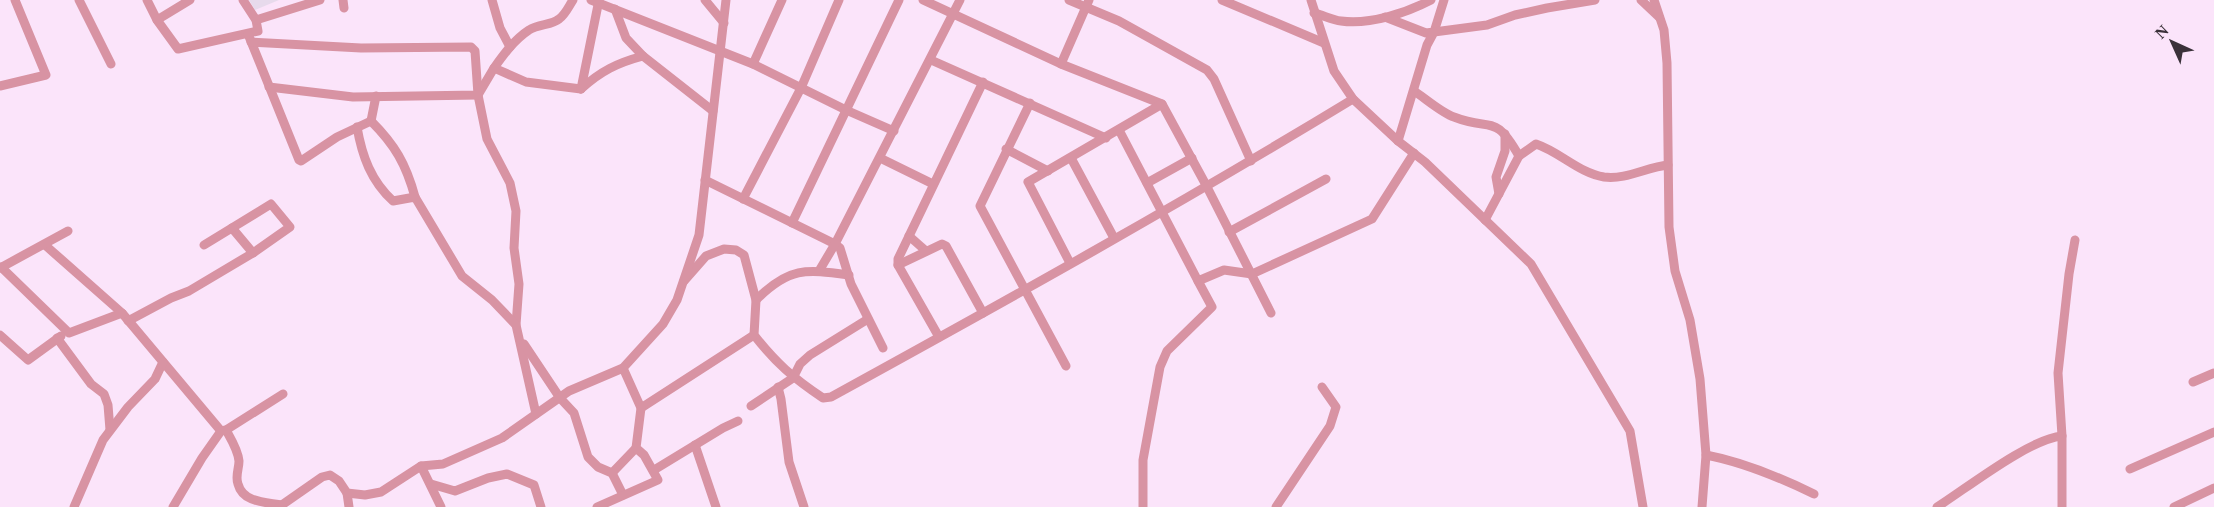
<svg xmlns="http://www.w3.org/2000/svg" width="2214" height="507" viewBox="0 0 2214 507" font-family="Georgia,serif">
	<rect width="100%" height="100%" fill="#fbe4fa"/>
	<path fill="#e7daec" d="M 249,0 L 279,0 L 255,10 Z"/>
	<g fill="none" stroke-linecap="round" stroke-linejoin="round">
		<g stroke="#d893a3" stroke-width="9">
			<path d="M 79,0 L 111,64"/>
			<path d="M 147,0 L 157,20 L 178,49 L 258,31 L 256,20 L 243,0"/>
			<path d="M 343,0 L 344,8"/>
			<path d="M 492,0 L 500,28 L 510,47"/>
			<path d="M 573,0 C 569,6 565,15 559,19 C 552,25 539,24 529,30 C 514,40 504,54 494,68 L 526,82 L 581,89"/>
			<path d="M 591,0 L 753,64 L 782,0"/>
			<path d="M 705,0 L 724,23"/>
			<path d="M 923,0 L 1061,64 L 1162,104"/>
			<path d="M 1069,0 L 1119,21 L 1207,70 L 1214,79 L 1251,161"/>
			<path d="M 1222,0 L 1324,43"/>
			<path d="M 1311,0 L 1334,71 L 1353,99 L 1398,141 L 1425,162 L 1531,264 L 1630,431 L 1643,507"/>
			<path d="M 1641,0 L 1659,17"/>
			<path d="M 1654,0 L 1664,30 L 1667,63 L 1669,227 L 1675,271 L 1690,320 L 1700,379 L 1706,455 L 1702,507"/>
			<path d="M 615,9 L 626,38 L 643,56 L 713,111"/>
			<path d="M 1314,13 C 1323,15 1332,20 1341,21 C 1370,25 1406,13 1431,0"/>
			<path d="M 1385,17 L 1426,33 L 1434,32 L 1444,0"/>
			<path d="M 157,20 L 190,0"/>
			<path d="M 256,20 L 320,0"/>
			<path d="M 248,34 L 299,160 L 301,161 L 337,137 L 371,121"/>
			<path d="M 251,42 L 361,48 L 471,47 L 475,51 L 478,95 L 487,139 L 510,183 L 516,211 L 514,248 L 519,284 L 516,325 L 536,414"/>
			<path d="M 931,60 L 1106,138"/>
			<path d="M 753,64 L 846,110 L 894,131"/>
			<path d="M 1061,64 L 1089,0"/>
			<path d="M 0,86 L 46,75 L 15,0"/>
			<path d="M 269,87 L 353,97 L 478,95 L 494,68"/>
			<path d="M 581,89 L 599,0"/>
			<path d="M 581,89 C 601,71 617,63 643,56"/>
			<path d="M 1414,91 C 1425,98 1442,113 1454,117 C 1492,132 1494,112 1519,156"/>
			<path d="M 1030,103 L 980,206 L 1066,366"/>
			<path d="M 371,121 C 395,145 406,164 415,197"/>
			<path d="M 371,121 L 376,96"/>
			<path d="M 357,127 C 362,156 371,181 393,201 L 415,197 L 462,276 L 492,300 L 516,325"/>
			<path d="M 1119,130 L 1198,281 L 1224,270 L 1252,274 L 1372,219 L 1414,153"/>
			<path d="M 1398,141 L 1427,45 L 1434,32 L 1487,25 L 1515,15 L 1547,8 L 1595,0"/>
			<path d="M 1006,149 L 1048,171"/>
			<path d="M 880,158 L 933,184"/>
			<path d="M 1071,158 L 1114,238"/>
			<path d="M 705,180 L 835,244 L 840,248 L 851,284 L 883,348"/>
			<path d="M 1147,183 L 1192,158"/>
			<path d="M 1499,194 L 1496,177 L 1505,151 L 1505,134"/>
			<path d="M 743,199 L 801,88 L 839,0"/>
			<path d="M 1485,220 L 1519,156 L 1536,144 C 1560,152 1579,173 1604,177 C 1626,180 1647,167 1668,165"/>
			<path d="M 792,223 L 899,0"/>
			<path d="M 232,228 L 253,253"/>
			<path d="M 1229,232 L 1326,179"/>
			<path d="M 909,236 L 926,251"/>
			<path d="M 45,245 L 122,313 L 221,431"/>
			<path d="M 1070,263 L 1028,182 L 1162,104 L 1206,185 L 1271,313"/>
			<path d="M 898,265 L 942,244 L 946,246 L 983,313"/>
			<path d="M 1,267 L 69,333 L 122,313"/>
			<path d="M 0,268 L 68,231"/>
			<path d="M 819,271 L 835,244 L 960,0"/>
			<path d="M 684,281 L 706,256 L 724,249 L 736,250 L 744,255 L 756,300 L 754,335 C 776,363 793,378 823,398 L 831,397 C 1006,301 1182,203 1353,99"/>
			<path d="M 756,300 C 789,267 805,269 849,275"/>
			<path d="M 128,321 L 171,298 L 189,291 L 253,253 L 290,227 L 271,204 L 204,245"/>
			<path d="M 0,335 L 28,360 L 61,336"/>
			<path d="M 939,337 L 898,265 L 898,259 L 983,82"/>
			<path d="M 57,338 L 91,384 L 104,394 L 108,405 L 110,430"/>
			<path d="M 524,344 L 560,398 L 574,413 L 588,457 L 598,467 L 612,473 L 623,495"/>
			<path d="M 2193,382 L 2214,373"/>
			<path d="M 778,387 L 781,399 L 789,462 L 804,507"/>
			<path d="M 751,406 L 793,378 L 800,364 L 810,355 L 868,319"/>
			<path d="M 641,408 L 754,335"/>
			<path d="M 226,430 C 231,439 238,450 239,461 C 239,469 235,476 238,484 C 243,503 266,502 282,505"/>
			<path d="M 695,445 L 716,507"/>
			<path d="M 1706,455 C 1743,462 1779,477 1814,494"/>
			<path d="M 421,466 L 441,507"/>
			<path d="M 2130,469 L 2214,432"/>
			<path d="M 654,470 L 723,428 L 738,421"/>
			<path d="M 612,473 L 636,448"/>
			<path d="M 431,484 L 455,491 L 488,478 L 507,474 L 534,485 L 541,507"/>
			<path d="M 347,493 L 349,507"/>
			<path d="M 74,507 L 103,440 L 128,407 L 155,379 L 163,362"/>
			<path d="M 173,507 L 202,458 L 221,431 L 226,430 L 283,394"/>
			<path d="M 279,507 L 322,477 L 330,475 L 339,481 L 347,493 L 365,495 L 381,492 L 421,466 L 443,464 L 502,438 L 569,391 L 623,368 L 663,324 L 677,300 L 699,235 L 726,0"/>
			<path d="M 597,507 L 658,480 L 644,455 L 636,448 L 641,408 L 623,368"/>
			<path d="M 1143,507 L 1143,460 L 1160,367 L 1167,351 L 1212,307 L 1198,281"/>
			<path d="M 1276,507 L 1330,426 L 1336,407 L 1322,387"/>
			<path d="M 1937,507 C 1967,488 2029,439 2062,436"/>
			<path d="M 2062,507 L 2062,436 L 2058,373 L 2069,274 L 2075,240"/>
			<path d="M 2174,507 L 2214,488"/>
		</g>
	</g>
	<g transform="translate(2172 42) rotate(315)" stroke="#fbe4fa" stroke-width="4.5" paint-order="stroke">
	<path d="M0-4.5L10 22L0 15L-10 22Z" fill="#3a3139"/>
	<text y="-9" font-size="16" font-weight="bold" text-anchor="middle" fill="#3a3139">N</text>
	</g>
</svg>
